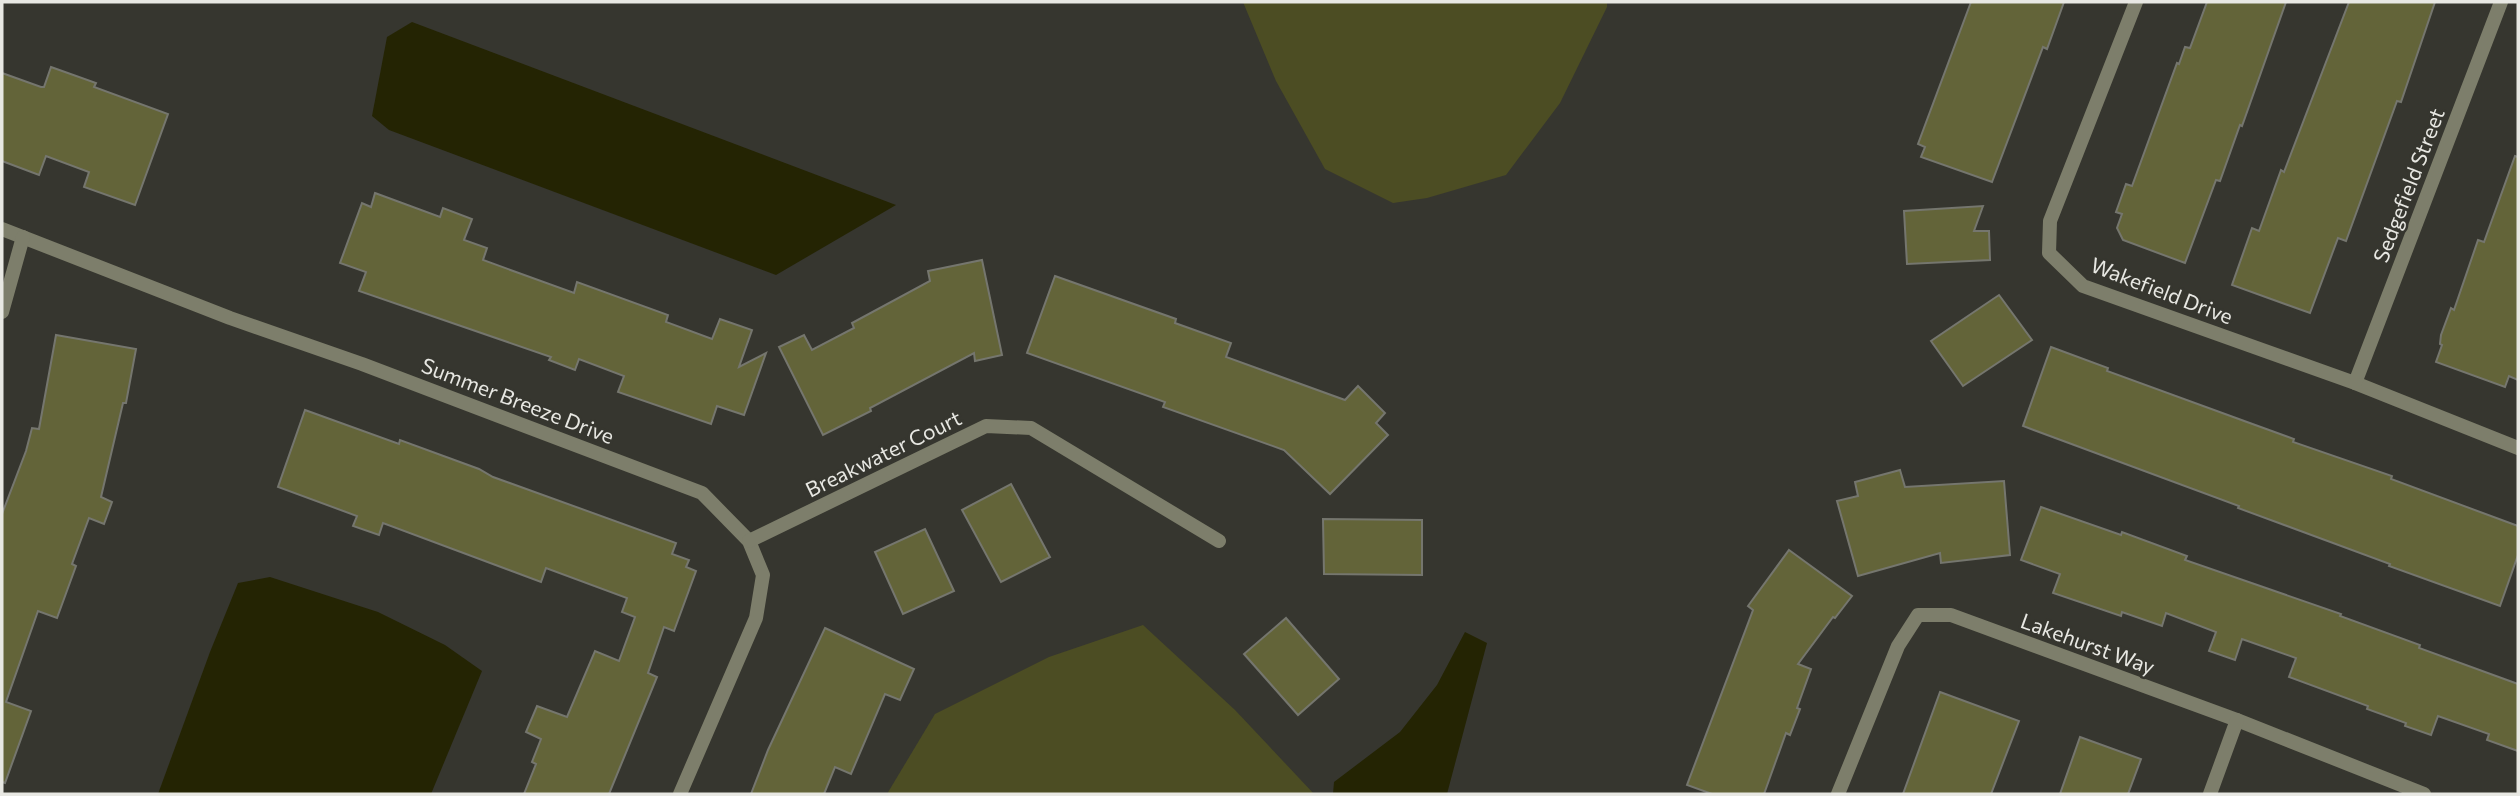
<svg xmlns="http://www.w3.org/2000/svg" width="2520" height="796" viewBox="0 0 2520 796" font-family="Commissioner,sans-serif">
	<rect width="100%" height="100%" fill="#36362f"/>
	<g fill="#4c4d23">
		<path d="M 1243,2 L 1607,2 L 1607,7 L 1560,103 L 1506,175 L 1427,198 L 1393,203 L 1325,169 L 1276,81 Z"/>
		<path d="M 1143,625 L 1235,710 L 1314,794 L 887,794 L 935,714 L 1049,657 Z"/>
	</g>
	<g fill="#242403">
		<path d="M 412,22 L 896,205 L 776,275 L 389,130 L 372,116 L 387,37 Z"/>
		<path d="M 270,577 L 378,612 L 445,645 L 482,671 L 431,794 L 158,794 L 210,652 L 238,583 Z"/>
		<path d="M 1465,632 L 1487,643 L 1447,794 L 1333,794 L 1334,782 L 1400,732 L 1437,685 Z"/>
	</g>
	<g fill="#636439" stroke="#75766e" stroke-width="2">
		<path d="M 1971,2 L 2064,2 L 2047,49 L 2043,47 L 1992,182 L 1921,157 L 1925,147 L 1918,144 Z"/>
		<path d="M 2207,2 L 2286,2 L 2242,126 L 2240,125 L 2220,181 L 2216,180 L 2185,263 L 2123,240 L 2117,228 L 2122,214 L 2116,212 L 2126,184 L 2132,186 L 2177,63 L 2179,64 L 2185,47 L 2190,48 Z"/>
		<path d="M 2349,2 L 2435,2 L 2401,102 L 2397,101 L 2346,241 L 2338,238 L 2310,313 L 2232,285 L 2252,228 L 2259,231 L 2281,170 L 2284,172 Z"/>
		<path d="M 51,67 L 96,83 L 94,87 L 168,114 L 135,205 L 84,187 L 89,172 L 46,156 L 39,175 L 2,161 L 2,73 L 41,87 L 44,87 Z"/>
		<path d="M 2515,156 L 2518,157 L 2518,380 L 2509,376 L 2505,387 L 2436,362 L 2442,345 L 2440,344 L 2441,335 L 2451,308 L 2454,310 L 2478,240 L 2484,242 Z"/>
		<path d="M 375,193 L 440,217 L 443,208 L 472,219 L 464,240 L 487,248 L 483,260 L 574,293 L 577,282 L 668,315 L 666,322 L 712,339 L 720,319 L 752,330 L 739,367 L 766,353 L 744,415 L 717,406 L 711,424 L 618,392 L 624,376 L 579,359 L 575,370 L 549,360 L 551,357 L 359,291 L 366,272 L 340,263 L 362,203 L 371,207 Z"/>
		<path d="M 1983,206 L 1974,231 L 1989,231 L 1990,260 L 1907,264 L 1904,211 Z"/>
		<path d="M 982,260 L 1002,355 L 975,361 L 974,353 L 870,408 L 871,411 L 823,435 L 779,347 L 804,335 L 812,350 L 854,328 L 852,323 L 930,281 L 928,271 Z"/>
		<path d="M 1055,276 L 1176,319 L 1175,323 L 1231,343 L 1226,357 L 1345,400 L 1358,386 L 1385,413 L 1376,423 L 1388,435 L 1330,494 L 1284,450 L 1163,407 L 1165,402 L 1027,353 Z"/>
		<path d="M 1999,295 L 2032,340 L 1963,386 L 1931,341 Z"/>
		<path d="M 56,335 L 136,349 L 126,403 L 123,403 L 101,497 L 112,502 L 104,524 L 89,518 L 72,564 L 76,566 L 57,618 L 38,611 L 6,702 L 31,711 L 5,783 L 2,782 L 2,514 L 26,451 L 32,428 L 39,429 Z"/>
		<path d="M 2051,347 L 2108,368 L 2107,371 L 2247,422 L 2294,439 L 2293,442 L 2392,476 L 2391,479 L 2518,526 L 2518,555 L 2500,606 L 2389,566 L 2390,564 L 2238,508 L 2239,506 L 2023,426 Z"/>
		<path d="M 305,410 L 399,444 L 400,440 L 479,469 L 493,477 L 676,543 L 672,554 L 689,560 L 686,567 L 696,571 L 674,631 L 664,627 L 648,673 L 657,677 L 609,794 L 524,794 L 536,764 L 532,762 L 541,739 L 526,732 L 537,706 L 567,717 L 595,651 L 619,661 L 635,617 L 622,612 L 627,598 L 546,568 L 541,582 L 383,523 L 379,535 L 353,526 L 357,516 L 278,487 Z"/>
		<path d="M 1900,470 L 1905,487 L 2004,481 L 2010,555 L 1941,563 L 1940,553 L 1858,576 L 1837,501 L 1858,496 L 1855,482 Z"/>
		<path d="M 1011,484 L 1050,557 L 1001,582 L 962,510 Z"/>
		<path d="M 2041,507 L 2121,535 L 2122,532 L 2187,556 L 2185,560 L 2341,614 L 2340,616 L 2420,645 L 2419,648 L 2518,684 L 2518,751 L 2487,740 L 2489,734 L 2438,716 L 2431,735 L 2405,726 L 2406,723 L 2367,709 L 2368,706 L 2289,677 L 2296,658 L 2242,639 L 2235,660 L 2209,651 L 2216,632 L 2166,613 L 2162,626 L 2122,612 L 2121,616 L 2053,593 L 2060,574 L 2021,560 Z"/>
		<path d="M 1323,519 L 1422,520 L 1422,575 L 1324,574 Z"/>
		<path d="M 925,529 L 954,591 L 903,614 L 875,552 Z"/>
		<path d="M 1789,550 L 1852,596 L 1835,618 L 1833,617 L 1798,664 L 1811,669 L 1797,708 L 1800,709 L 1790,735 L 1786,733 L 1764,794 L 1712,794 L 1687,785 L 1753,610 L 1748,606 Z"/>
		<path d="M 1286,618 L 1339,679 L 1298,715 L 1244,654 Z"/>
		<path d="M 825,628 L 914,669 L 900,700 L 885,694 L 851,774 L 835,767 L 824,794 L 751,794 L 768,750 Z"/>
		<path d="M 1940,692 L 2019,721 L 1991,794 L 1903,794 Z"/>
		<path d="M 2080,737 L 2141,759 L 2128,794 L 2060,794 Z"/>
	</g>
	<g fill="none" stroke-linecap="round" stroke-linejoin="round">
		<g stroke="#7d7e6b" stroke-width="14">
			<path d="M 2136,2 L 2050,221 L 2049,253 L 2083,286 L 2355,383 L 2518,448"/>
			<path d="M 2,229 L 230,318 L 362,364 L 702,493 L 749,541 L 763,575 L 756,618 L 680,794"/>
			<path d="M 2,312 L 23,237"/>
			<path d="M 2355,383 L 2501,2"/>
			<path d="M 749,541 L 986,426 L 1031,428 L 1219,541"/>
			<path d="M 1838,794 L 1898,646 L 1918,615 L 1951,615 L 2237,720 L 2424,794"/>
			<path d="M 2210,794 L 2237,720"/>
		</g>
	</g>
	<g text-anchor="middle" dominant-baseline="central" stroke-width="5" stroke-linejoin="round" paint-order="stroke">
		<g font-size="21" fill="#e8e8e3" stroke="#36362f">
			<text transform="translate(2408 185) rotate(-69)">Sedgefield Street</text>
			<text transform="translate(2162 290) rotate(21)">Wakefield Drive</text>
			<text transform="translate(518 400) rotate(21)">Summer Breeze Drive</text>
			<text transform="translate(883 453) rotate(-26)">Breakwater Court</text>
			<text transform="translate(2088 643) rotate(20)">Lakehurst Way</text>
		</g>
	</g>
	<rect width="2520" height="796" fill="none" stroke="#e8e8e3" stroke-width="7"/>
</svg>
